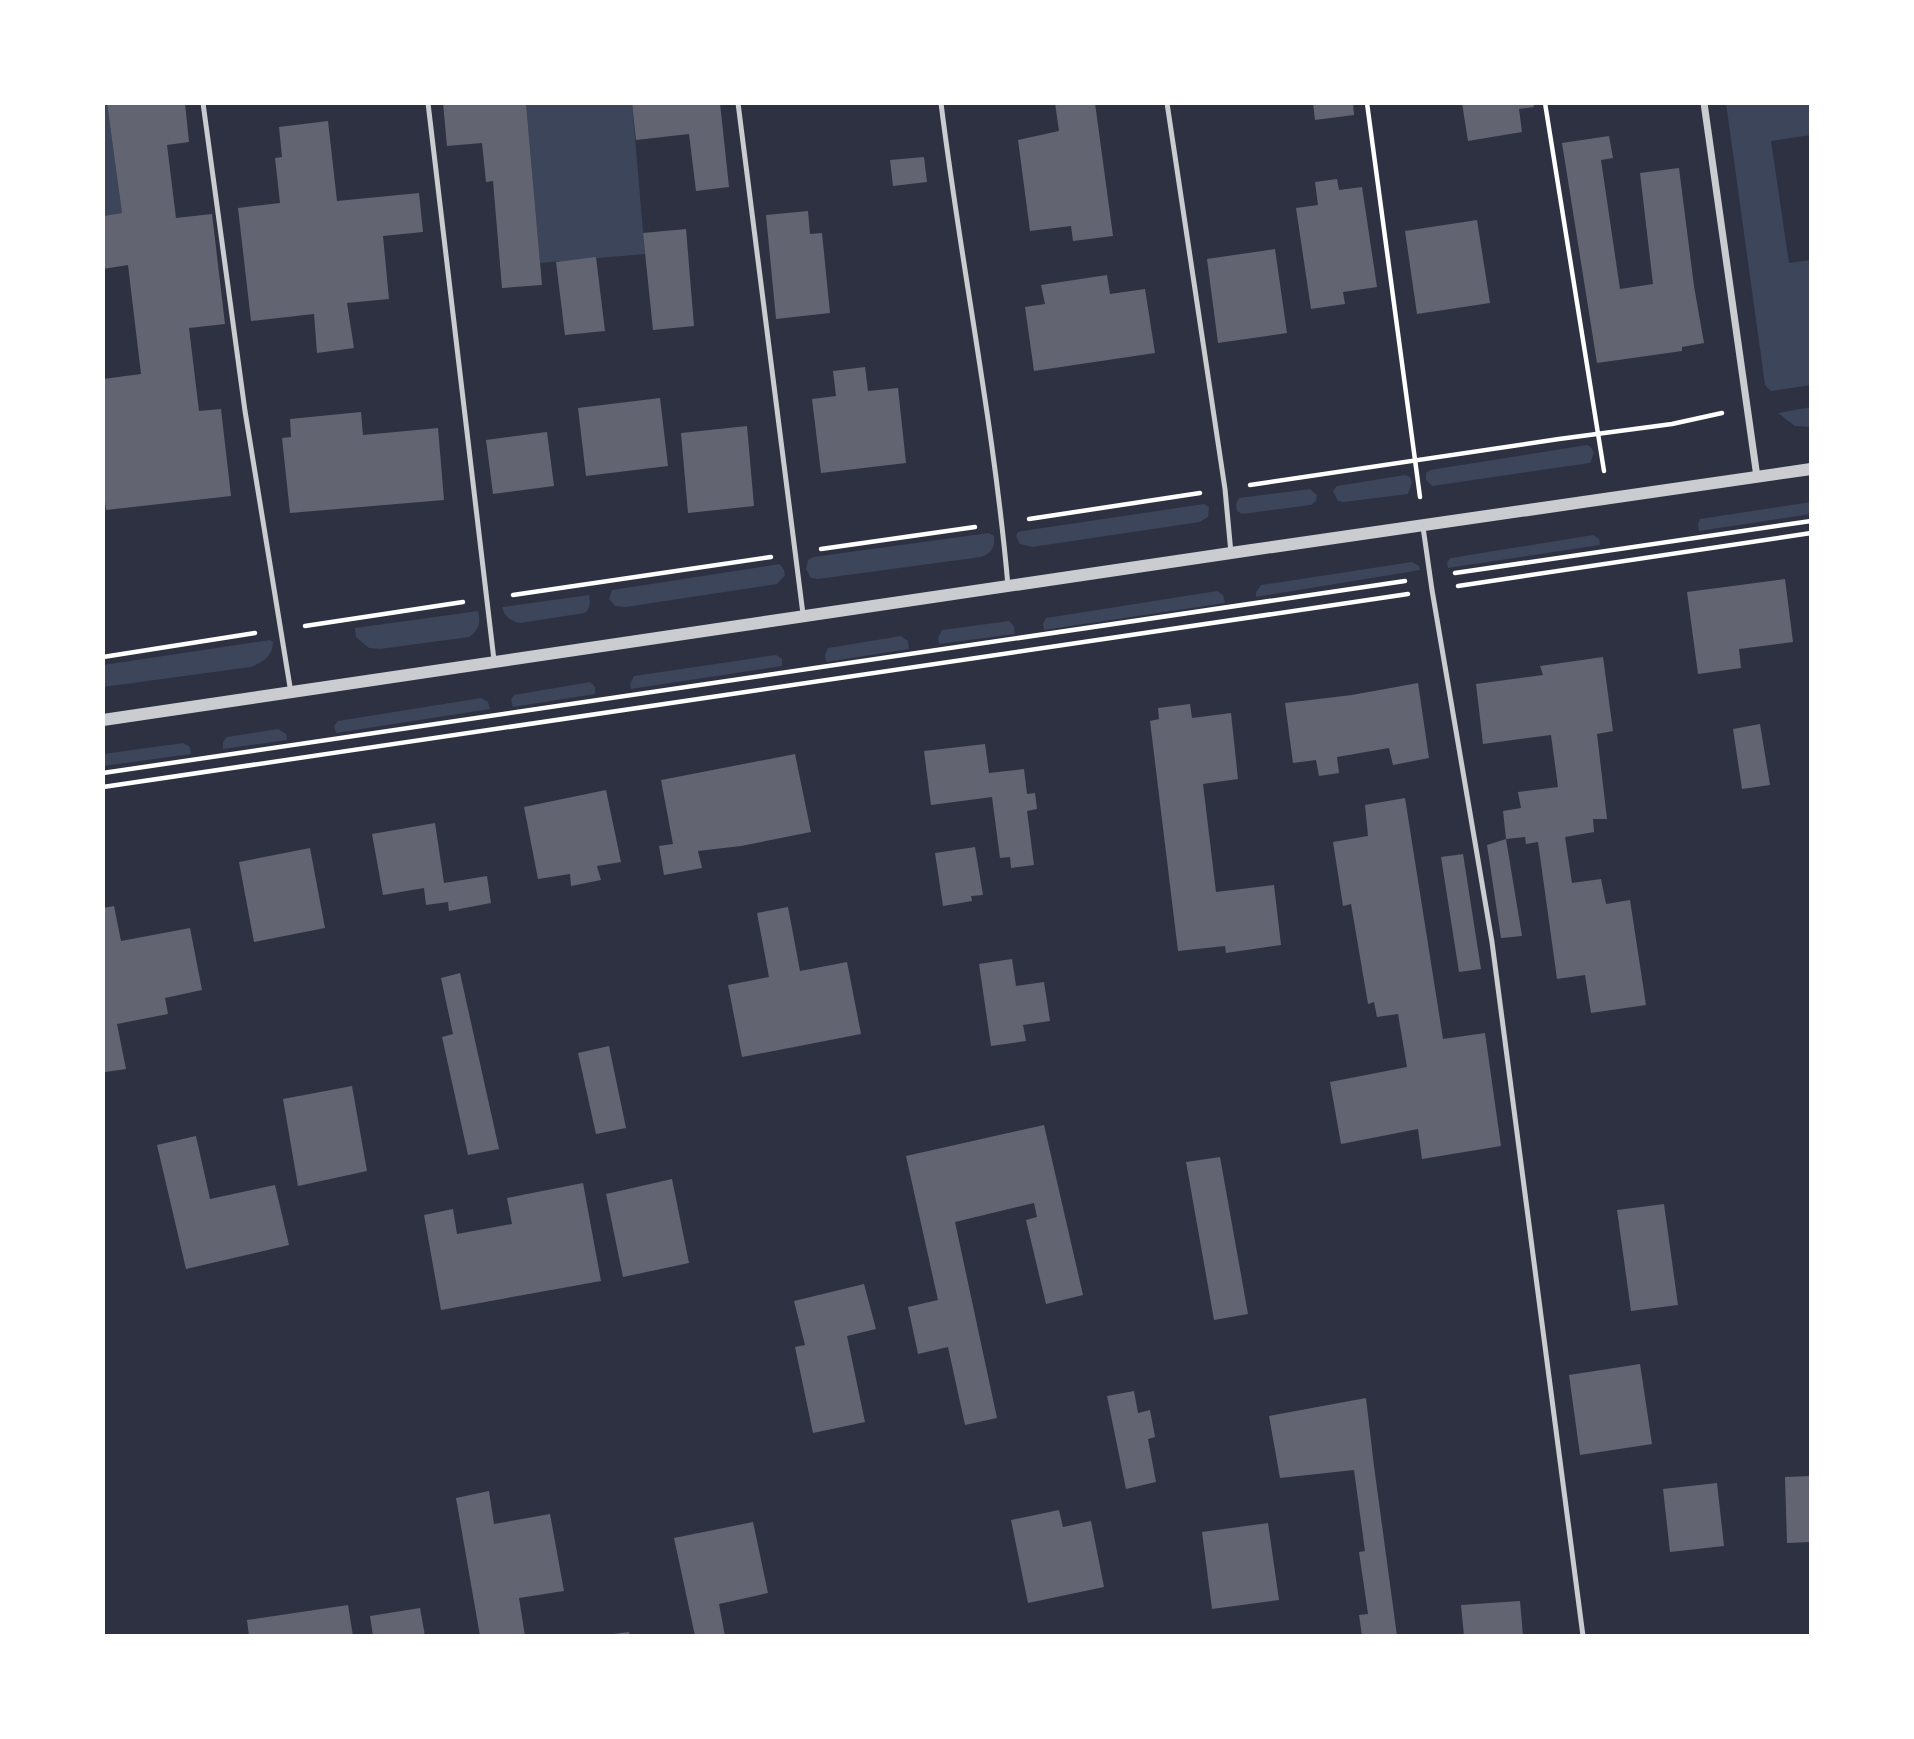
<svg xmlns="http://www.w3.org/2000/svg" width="1914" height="1739" viewBox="0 0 1914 1739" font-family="'Asap Condensed',sans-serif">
	<rect width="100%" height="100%" fill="#2d3142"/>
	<g fill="#3c4559">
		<path d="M 103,103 L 107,103 L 122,213 L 103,216 Z"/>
		<path d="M 526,103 L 632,103 L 645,254 L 540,263 Z"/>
		<path d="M 1726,103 L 1811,103 L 1811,135 L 1771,141 L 1789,263 L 1811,260 L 1811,385 L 1771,391 L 1765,385 Z"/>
		<path d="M 1811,407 L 1811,427 L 1795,426 L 1778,413 Z"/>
		<path d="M 1587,445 L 1591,447 L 1594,453 L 1590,463 L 1432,486 L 1426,480 L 1426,473 L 1430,470 Z"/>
		<path d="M 1405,475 L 1410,477 L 1412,482 L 1408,494 L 1344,502 L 1338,501 L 1333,491 L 1337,486 Z"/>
		<path d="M 1310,489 L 1317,495 L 1316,501 L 1311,505 L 1242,514 L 1237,511 L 1236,504 L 1239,498 Z"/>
		<path d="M 1811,502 L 1811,514 L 1699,531 L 1698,524 L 1700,519 Z"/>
		<path d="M 1204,504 L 1209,507 L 1208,517 L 1200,522 L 1032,547 L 1020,544 L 1016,536 L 1018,532 L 1022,531 Z"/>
		<path d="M 989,533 L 994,536 C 995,547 992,553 981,557 L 818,579 L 811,578 L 806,569 L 808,560 L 813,557 Z"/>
		<path d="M 1593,535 L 1599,539 L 1600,545 L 1448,568 L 1447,562 L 1451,558 Z"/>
		<path d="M 1412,562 L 1419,566 L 1420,570 L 1256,597 L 1256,592 L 1261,585 Z"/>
		<path d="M 780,564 L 784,570 L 785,575 L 777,584 L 626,607 L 615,606 L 609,599 L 612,590 Z"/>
		<path d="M 1217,591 L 1223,595 L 1225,603 L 1044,630 L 1043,624 L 1046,618 Z"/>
		<path d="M 589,595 C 590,602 591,608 585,613 L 520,623 C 511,621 504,617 502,607 Z"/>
		<path d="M 478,611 C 481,623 479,630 469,637 L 380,649 L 369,648 L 356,637 L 355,628 Z"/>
		<path d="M 1009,621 L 1014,626 L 1015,634 L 939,644 L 938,638 L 942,630 Z"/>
		<path d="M 901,636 L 908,641 L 909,649 L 826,662 L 825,655 L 828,648 Z"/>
		<path d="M 270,640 L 273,642 C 273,656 263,662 251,667 L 103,687 L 103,665 Z"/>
		<path d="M 776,655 L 782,659 L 782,666 L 631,689 L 630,684 L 634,676 Z"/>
		<path d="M 590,682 L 595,687 L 595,694 L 513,707 L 511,700 L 514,695 Z"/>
		<path d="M 481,698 L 488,702 L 490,709 L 336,733 L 334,726 L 338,721 Z"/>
		<path d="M 278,729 L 286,734 L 287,740 L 223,749 L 223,742 L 227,737 Z"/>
		<path d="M 183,743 L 190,747 L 191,754 L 103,766 L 103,754 Z"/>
	</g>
	<g fill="#626471">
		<path d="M 107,103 L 185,103 L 189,142 L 167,145 L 176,218 L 212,214 L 225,324 L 189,328 L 199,411 L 221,409 L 231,496 L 106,510 L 103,486 L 103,379 L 141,374 L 128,265 L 103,269 L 103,216 L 122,213 Z"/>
		<path d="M 443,103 L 526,103 L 542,285 L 502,288 L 493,181 L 486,182 L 482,143 L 447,146 Z"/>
		<path d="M 632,103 L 720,103 L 729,187 L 696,191 L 689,134 L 636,140 Z"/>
		<path d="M 1055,103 L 1095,103 L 1113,236 L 1073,241 L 1071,226 L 1030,231 L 1018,140 L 1059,131 Z"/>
		<path d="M 1313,103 L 1353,103 L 1354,115 L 1315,120 Z"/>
		<path d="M 1462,103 L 1533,103 L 1534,107 L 1519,109 L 1522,132 L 1468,141 Z"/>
		<path d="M 328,121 L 337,201 L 419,193 L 423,232 L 383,236 L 389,299 L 347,303 L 354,348 L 317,353 L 314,314 L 251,321 L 238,208 L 280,203 L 275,158 L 282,157 L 279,127 Z"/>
		<path d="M 1609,136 L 1613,158 L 1601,160 L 1620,289 L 1653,284 L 1640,173 L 1679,168 L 1694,286 L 1704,343 L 1682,347 L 1682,351 L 1597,363 L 1562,143 Z"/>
		<path d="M 924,157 L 927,182 L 893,186 L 890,160 Z"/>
		<path d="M 1337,179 L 1339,190 L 1362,187 L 1377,287 L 1343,292 L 1345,304 L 1311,309 L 1296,208 L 1318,205 L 1315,182 Z"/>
		<path d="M 808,211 L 810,234 L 822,233 L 830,313 L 776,319 L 766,215 Z"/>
		<path d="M 1477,220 L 1490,303 L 1417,314 L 1405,231 Z"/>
		<path d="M 686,229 L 694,326 L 653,330 L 643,233 Z"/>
		<path d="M 1275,249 L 1287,333 L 1218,343 L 1207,259 Z"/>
		<path d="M 596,257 L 605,331 L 565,335 L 556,262 Z"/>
		<path d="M 1107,275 L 1110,294 L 1145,289 L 1155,353 L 1034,371 L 1025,307 L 1045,304 L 1041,285 Z"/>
		<path d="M 865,367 L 868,391 L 898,388 L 906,463 L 821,473 L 812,399 L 836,396 L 833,371 Z"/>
		<path d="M 660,398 L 668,466 L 586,476 L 578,408 Z"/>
		<path d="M 361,412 L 363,435 L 438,428 L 444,500 L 290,513 L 282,438 L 291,437 L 290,419 Z"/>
		<path d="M 747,426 L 754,506 L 688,513 L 681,433 Z"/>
		<path d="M 547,432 L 554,486 L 493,494 L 486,440 Z"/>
		<path d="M 1785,579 L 1793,642 L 1739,649 L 1741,668 L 1698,674 L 1687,592 Z"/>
		<path d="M 1603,657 L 1613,731 L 1597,734 L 1607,819 L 1593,819 L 1594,832 L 1565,837 L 1572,883 L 1601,879 L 1606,904 L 1630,900 L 1646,1005 L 1591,1013 L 1585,975 L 1557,979 L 1538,842 L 1526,844 L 1525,837 L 1506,839 L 1522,936 L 1501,938 L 1487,845 L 1506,839 L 1503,811 L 1521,808 L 1518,792 L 1558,787 L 1551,735 L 1483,744 L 1476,684 L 1543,675 L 1540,666 Z"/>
		<path d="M 1418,683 L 1429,758 L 1393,765 L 1389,748 L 1337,757 L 1339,773 L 1319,776 L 1316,760 L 1293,763 L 1285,703 L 1352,695 Z"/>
		<path d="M 1190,704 L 1192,718 L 1231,713 L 1238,779 L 1203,784 L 1216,892 L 1274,885 L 1281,945 L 1226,953 L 1225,946 L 1178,951 L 1150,721 L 1159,719 L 1158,708 Z"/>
		<path d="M 1760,724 L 1770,785 L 1742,789 L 1733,729 Z"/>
		<path d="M 985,744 L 989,773 L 1024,769 L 1027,794 L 1035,793 L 1037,809 L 1027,811 L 1034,865 L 1011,868 L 1010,857 L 1000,858 L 992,797 L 931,805 L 924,751 Z"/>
		<path d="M 795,754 L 811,832 L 741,846 L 698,851 L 702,868 L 664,875 L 659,846 L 673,844 L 661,780 Z"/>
		<path d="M 606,790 L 621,862 L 597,866 L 601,880 L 571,886 L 570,874 L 538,879 L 524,807 Z"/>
		<path d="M 1405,798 L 1443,1039 L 1485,1033 L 1501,1146 L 1422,1159 L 1418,1129 L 1341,1144 L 1330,1082 L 1407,1067 L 1398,1014 L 1377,1017 L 1374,1002 L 1368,1004 L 1351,904 L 1343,906 L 1333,842 L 1368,836 L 1365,805 Z"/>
		<path d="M 435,823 L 444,883 L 487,876 L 491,903 L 449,911 L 448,902 L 426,905 L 424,888 L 383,895 L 372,834 Z"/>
		<path d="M 975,847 L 983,895 L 971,896 L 972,901 L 943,906 L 935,853 Z"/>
		<path d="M 310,848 L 325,928 L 254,942 L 239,862 Z"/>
		<path d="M 1463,854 L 1481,969 L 1459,972 L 1441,857 Z"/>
		<path d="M 114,906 L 121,941 L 190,928 L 202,990 L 165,998 L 168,1014 L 117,1024 L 126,1069 L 105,1072 L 103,1063 L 103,908 Z"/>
		<path d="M 788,907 L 800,971 L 847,962 L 861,1034 L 742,1057 L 728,985 L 769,977 L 757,913 Z"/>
		<path d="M 1012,959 L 1016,986 L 1044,982 L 1050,1021 L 1023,1025 L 1026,1041 L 991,1046 L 979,964 Z"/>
		<path d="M 460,973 L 499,1149 L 468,1155 L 442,1037 L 453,1034 L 441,978 Z"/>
		<path d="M 609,1046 L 626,1128 L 596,1134 L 578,1053 Z"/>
		<path d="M 352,1086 L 367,1171 L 298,1186 L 283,1099 Z"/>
		<path d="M 1044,1125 L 1083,1295 L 1046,1304 L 1026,1220 L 1037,1217 L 1034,1203 L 955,1222 L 997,1418 L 965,1425 L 948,1347 L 918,1354 L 908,1307 L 938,1300 L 906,1156 Z"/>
		<path d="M 196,1136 L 210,1199 L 275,1185 L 289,1245 L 186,1269 L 157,1145 Z"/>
		<path d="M 1220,1157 L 1248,1314 L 1214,1320 L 1186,1162 Z"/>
		<path d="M 672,1179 L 689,1263 L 623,1277 L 606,1194 Z"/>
		<path d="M 583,1183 L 601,1281 L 441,1310 L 424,1215 L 453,1209 L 457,1234 L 512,1224 L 507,1198 Z"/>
		<path d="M 1664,1204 L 1678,1305 L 1631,1311 L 1617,1210 Z"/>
		<path d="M 864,1284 L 876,1329 L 847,1336 L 865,1422 L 813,1433 L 795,1347 L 805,1345 L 794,1301 Z"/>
		<path d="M 1640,1364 L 1652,1444 L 1580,1455 L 1569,1375 Z"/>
		<path d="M 1134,1391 L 1138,1413 L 1150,1410 L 1155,1437 L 1148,1439 L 1156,1482 L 1126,1489 L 1107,1396 Z"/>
		<path d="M 1366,1398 L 1374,1466 L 1397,1636 L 1362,1636 L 1359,1615 L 1368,1614 L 1359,1552 L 1365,1551 L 1354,1470 L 1280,1478 L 1269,1416 Z"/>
		<path d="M 1811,1476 L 1811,1542 L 1787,1543 L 1785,1477 Z"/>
		<path d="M 1717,1483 L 1724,1546 L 1670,1552 L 1663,1489 Z"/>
		<path d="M 489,1491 L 494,1524 L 550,1514 L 564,1591 L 519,1598 L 525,1636 L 480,1636 L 456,1498 Z"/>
		<path d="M 1059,1510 L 1063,1527 L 1091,1521 L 1104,1587 L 1028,1603 L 1011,1520 Z"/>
		<path d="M 753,1522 L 768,1593 L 719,1604 L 725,1636 L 695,1636 L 674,1538 Z"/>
		<path d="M 1268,1523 L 1279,1600 L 1212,1609 L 1202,1532 Z"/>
		<path d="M 1520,1601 L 1523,1636 L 1464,1636 L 1461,1605 Z"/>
		<path d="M 348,1605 L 353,1636 L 249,1636 L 247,1620 Z"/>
		<path d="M 420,1608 L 425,1636 L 373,1636 L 370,1616 Z"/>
		<path d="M 629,1632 L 630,1636 L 613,1636 L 613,1634 Z"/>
	</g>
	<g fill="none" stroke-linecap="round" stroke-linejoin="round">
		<g stroke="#fff" stroke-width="4.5">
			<path d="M 1367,103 L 1420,497"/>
			<path d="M 1545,103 L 1604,471"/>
			<path d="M 1250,485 L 1559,439 L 1672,424 L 1722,413"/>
			<path d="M 1029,519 L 1200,493"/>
			<path d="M 821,549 L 975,527"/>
			<path d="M 1455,573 L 1811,521"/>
			<path d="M 1458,586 L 1811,533"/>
			<path d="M 513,595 L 771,557"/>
			<path d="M 305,626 L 463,602"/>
			<path d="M 103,657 L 255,633"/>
			<path d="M 103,773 L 1405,581"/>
			<path d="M 103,787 L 1408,594"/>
		</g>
		<g stroke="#caccd0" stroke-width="5">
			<path d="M 203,103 L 245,411 L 291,693"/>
			<path d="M 428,103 L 494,660"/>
			<path d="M 738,103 L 803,614"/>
			<path d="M 941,103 C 961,265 994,425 1008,586"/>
			<path d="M 1167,103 L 1225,489 L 1231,553"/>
			<path d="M 1423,527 L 1432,590 L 1492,942 L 1583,1636"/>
		</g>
		<path stroke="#caccd0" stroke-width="7" d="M 1704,103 L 1757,477"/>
		<path stroke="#caccd0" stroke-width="12" d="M 103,720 L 1231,553 L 1811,469"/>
	</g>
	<rect width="1914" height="1739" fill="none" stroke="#ffffff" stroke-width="210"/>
</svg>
